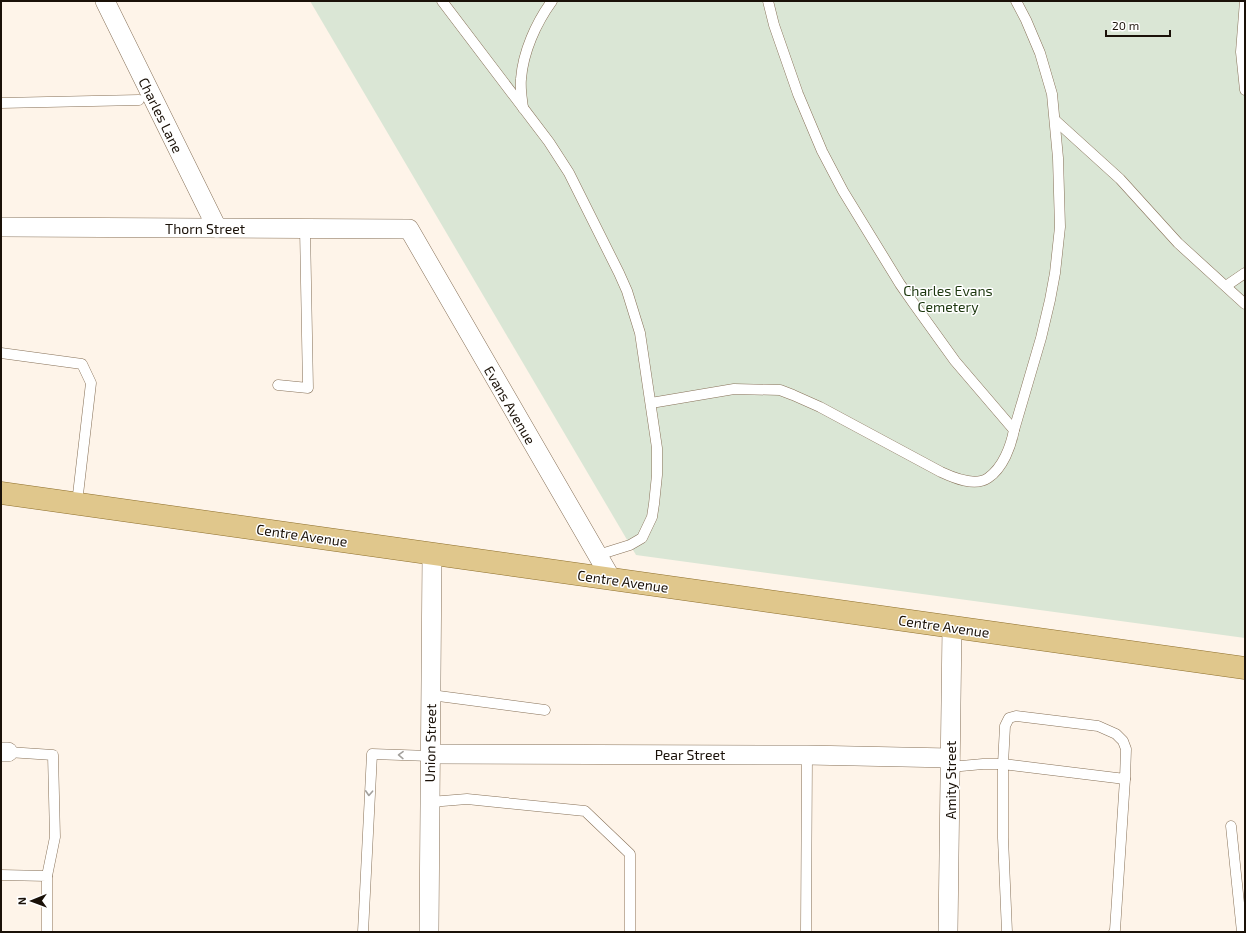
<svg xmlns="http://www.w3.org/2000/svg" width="1246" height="933" viewBox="0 0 1246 933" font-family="'Exo 2',sans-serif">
	<rect width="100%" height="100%" fill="#fef4e9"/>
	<path fill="#dae6d5" d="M 310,1 L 1245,1 L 1245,638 L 636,555 Z"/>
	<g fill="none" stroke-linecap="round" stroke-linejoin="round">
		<defs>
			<g id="service">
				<path d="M 442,1 L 549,142 L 569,173 L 619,273 L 627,291 L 640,333 L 657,448 L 657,475 L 654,504 L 652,517 L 642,538 L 630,545 L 598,555"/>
				<path d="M 1245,1 L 1241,52 L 1245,90"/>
				<path d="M 1,103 L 139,100"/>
				<path d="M 523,108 C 522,99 520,89 521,79 C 523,52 536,23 552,1"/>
				<path d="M 1056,121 L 1120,179 L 1178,243 L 1245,304"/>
				<path d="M 1226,286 L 1245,273"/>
				<path d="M 1,353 L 82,364 L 91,383 L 77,503"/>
				<path d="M 278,385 L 308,388 L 305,229"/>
				<path d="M 651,403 L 734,389 L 780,390 L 793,395 L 820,407 L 941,472 C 954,478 975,487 988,478 C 1003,468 1011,446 1014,430 L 955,361 L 914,304 L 900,284 L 843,191 L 822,151 L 798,94 L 774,25 L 768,1"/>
				<path d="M 1014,430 L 1041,338 L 1050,300 L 1055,273 L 1060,227 L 1058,158 L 1052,94 L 1040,53 L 1026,20 L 1016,1"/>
				<path d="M 431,695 L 545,710"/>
				<path d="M 8,752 L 53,755 L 55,837 L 47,876"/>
				<path d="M 950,767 L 983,764 L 1003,764 L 1125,779 L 1126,749 L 1123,741 L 1116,734 L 1098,726 L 1016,716 L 1009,718 L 1005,726 L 1003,764 L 1003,838 L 1007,932"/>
				<path d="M 430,802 L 467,799 L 585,811 L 630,854 L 630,932"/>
				<path d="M 1231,826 L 1242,932"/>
				<path d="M 1,875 L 47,876 L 47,932"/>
				<path d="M 363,932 L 372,754 L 430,756"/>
				<path d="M 806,932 L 807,755"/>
				<path d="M 1114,932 L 1115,930 L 1125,779"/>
			</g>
			<g id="minor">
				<path d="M 105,1 L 217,228"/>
				<path d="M 1,227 L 409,229 L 612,580"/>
				<path d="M 1,752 L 8,752"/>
				<path d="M 430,754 L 807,755 L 950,758"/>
				<path d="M 429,932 L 432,554"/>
				<path d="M 948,932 L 952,627"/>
			</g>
			<path id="primary" d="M 1,493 L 1245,668"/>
		</defs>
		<use href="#service" stroke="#877158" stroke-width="11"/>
		<use href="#minor" stroke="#877158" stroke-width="20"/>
		<use href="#primary" stroke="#8e6f2c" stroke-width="23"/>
		<use href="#service" stroke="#fff" stroke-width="10"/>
		<use href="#minor" stroke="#fff" stroke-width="19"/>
		<use href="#primary" stroke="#e0c78c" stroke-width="22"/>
	</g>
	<defs><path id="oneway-chevron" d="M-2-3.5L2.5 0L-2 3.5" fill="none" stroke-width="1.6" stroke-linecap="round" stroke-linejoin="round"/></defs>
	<g stroke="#a3a09c">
		<use href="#oneway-chevron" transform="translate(401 755) rotate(-179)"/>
		<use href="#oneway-chevron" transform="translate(369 793) rotate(93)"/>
	</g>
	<g text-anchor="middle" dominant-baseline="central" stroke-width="3" stroke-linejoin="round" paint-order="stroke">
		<g font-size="14" fill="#1a1108" stroke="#fff">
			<text transform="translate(161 115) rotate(64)">Charles Lane</text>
			<text x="205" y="228">Thorn Street</text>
			<text transform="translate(510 405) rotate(60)">Evans Avenue</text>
			<text transform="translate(302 535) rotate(8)">Centre Avenue</text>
			<text transform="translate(623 581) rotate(8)">Centre Avenue</text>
			<text transform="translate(944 626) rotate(8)">Centre Avenue</text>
			<text transform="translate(430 743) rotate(-89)">Union Street</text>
			<text x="690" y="754">Pear Street</text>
			<text transform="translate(950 780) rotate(-90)">Amity Street</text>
		</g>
		<g font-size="14" fill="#1b360d" stroke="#fff">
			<text x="948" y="290">Charles Evans<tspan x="948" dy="16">Cemetery</tspan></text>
		</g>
	</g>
	<rect width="1246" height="933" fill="none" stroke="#1a1108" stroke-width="4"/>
	<g transform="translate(32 901) rotate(269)" stroke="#ffffff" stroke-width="3" paint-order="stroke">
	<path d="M0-3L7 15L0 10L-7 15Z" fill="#1a1108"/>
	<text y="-6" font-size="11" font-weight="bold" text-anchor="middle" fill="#1a1108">N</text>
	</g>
	<path d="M1106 30v6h64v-6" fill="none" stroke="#1a1108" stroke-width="2"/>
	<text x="1112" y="30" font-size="12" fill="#1a1108" stroke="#ffffff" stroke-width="3" paint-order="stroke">20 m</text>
</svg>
